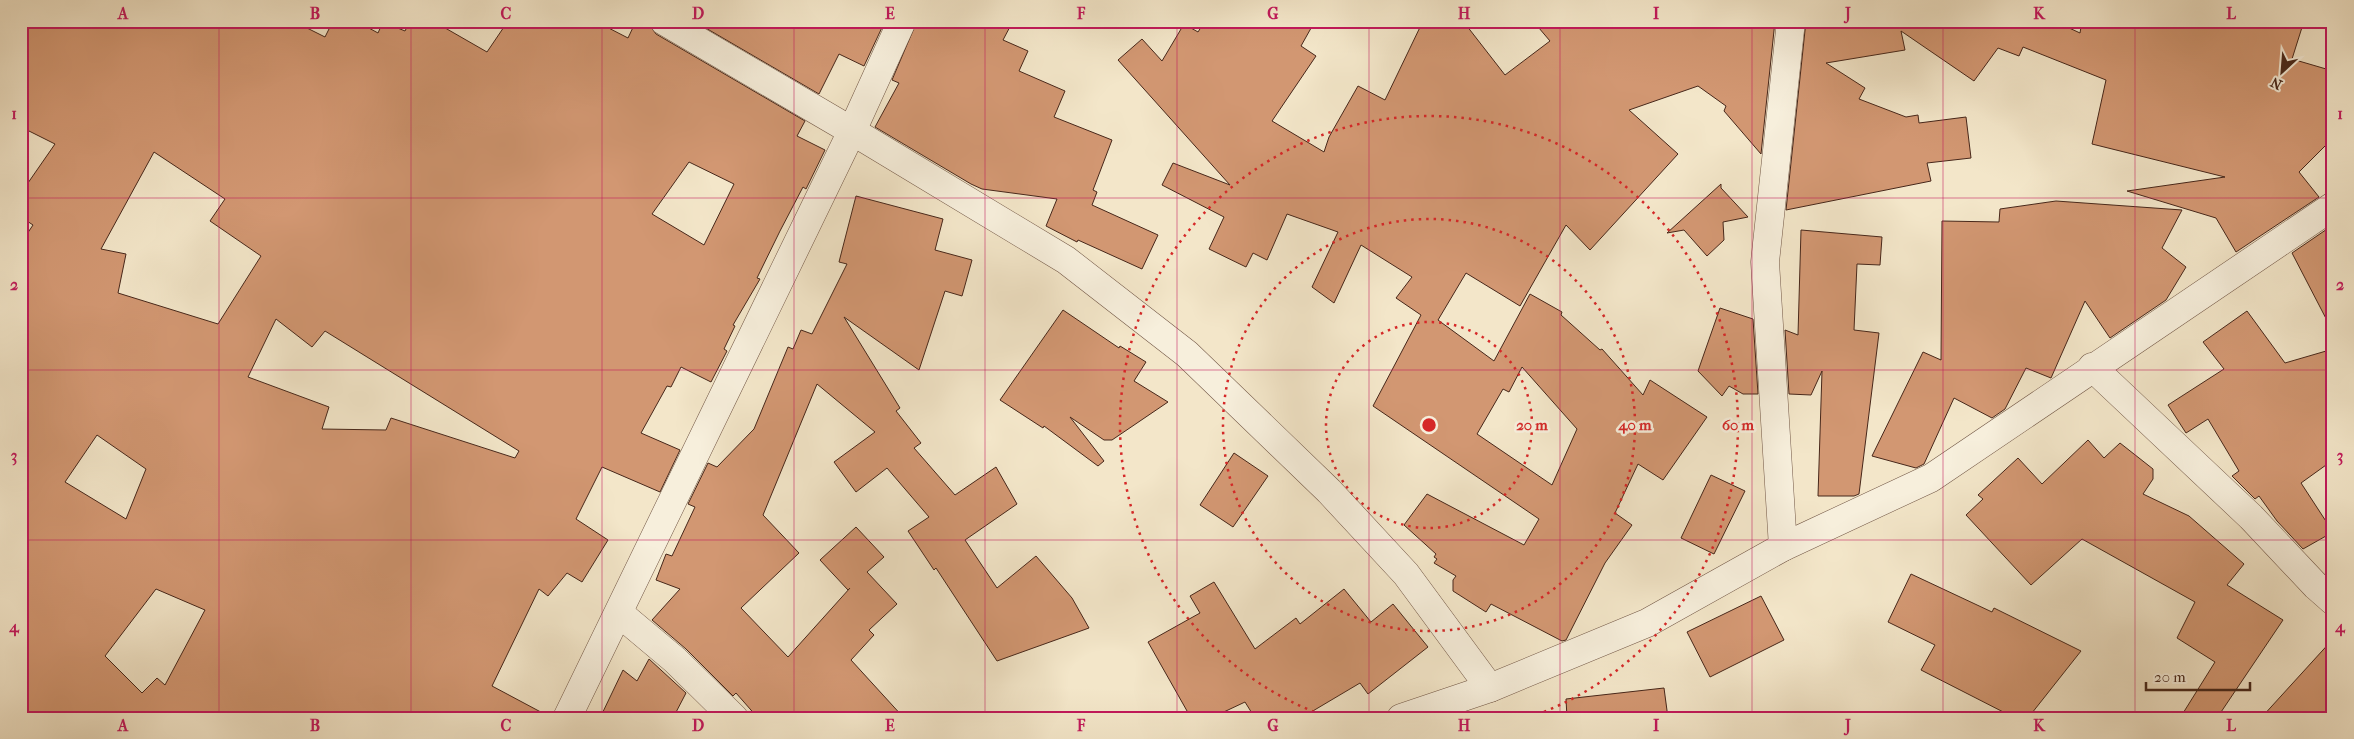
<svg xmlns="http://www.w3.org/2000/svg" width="2354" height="739" viewBox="0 0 2354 739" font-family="'IM FELL French Canon',serif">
	<rect width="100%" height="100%" fill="#f3e6c9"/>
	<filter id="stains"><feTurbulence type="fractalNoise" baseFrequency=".004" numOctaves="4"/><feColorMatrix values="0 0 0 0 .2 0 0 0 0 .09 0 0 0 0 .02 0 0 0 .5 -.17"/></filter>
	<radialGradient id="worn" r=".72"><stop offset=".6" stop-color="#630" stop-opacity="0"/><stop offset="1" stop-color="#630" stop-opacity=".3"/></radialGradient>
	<g fill="#d29772" stroke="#47271a" fill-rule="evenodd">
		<path d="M 21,21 L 293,21 L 325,37 L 333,21 L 356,21 L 378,33 L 383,22 L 405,31 L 410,21 L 433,21 L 487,52 L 508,21 L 595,21 L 628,38 L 636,21 L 644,21 L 649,24 L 656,34 L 805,121 L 797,136 L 825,150 L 806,189 L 803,187 L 780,231 L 757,278 L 760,279 L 733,325 L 735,326 L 724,349 L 727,351 L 711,382 L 681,367 L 671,387 L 667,386 L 641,433 L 680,450 L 660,492 L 602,467 L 576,519 L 608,540 L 582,582 L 567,573 L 548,596 L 539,589 L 492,686 L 552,718 L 21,718 L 21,243 L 33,225 L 21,217 L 21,193 L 55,144 L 21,127 ZM 154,152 L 225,199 L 210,221 L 261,256 L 218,324 L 118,293 L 126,254 L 101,249 ZM 689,162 L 734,184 L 704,245 L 652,214 ZM 276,319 L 312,347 L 325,331 L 519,451 L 515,458 L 391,418 L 386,430 L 322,429 L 329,407 L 248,377 ZM 97,435 L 146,469 L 126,519 L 65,482 ZM 156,589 L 205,610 L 165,685 L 157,678 L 142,693 L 105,656 Z"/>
		<path d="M 707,21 L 885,21 L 864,66 L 839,54 L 819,94 L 704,27 Z"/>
		<path d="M 917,21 L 1013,21 L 1003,40 L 1028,51 L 1019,71 L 1065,91 L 1054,117 L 1112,140 L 1093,190 L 1097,192 L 1092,205 L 1158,235 L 1142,269 L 1078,240 L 1077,242 L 1046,226 L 1057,199 L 982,189 L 971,184 L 875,127 L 899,83 L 892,80 Z"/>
		<path d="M 1205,21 L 1315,21 L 1301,46 L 1316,56 L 1272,121 L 1324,152 L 1329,137 L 1358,86 L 1385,100 L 1423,21 L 1463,21 L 1505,75 L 1550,41 L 1533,21 L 1775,21 L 1761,154 L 1724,111 L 1726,106 L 1698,86 L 1629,110 L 1678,154 L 1590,250 L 1566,225 L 1520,306 L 1466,273 L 1438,320 L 1494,361 L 1530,294 L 1562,312 L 1561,315 L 1600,350 L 1602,349 L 1643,395 L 1650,380 L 1707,417 L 1663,480 L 1638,464 L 1615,513 L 1632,525 L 1605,563 L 1566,640 L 1562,641 L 1491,604 L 1486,612 L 1453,591 L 1453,580 L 1456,576 L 1434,563 L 1437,559 L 1434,557 L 1436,554 L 1404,525 L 1427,494 L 1524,545 L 1539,519 L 1373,406 L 1421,315 L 1396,298 L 1412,277 L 1361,245 L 1334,303 L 1312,287 L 1338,232 L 1287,214 L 1267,260 L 1253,253 L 1246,267 L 1209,249 L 1224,217 L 1162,185 L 1173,163 L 1230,185 L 1118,60 L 1142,39 L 1162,61 L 1184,24 L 1198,32 ZM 1522,367 L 1577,429 L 1552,485 L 1477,434 L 1503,389 L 1509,392 Z"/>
		<path d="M 1806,21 L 2054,21 L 2080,33 L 2082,21 L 2304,21 L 2292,59 L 2333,71 L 2333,138 L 2299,172 L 2319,197 L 2236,252 L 2216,218 L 2127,191 L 2225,177 L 2092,144 L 2106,80 L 2023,47 L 2019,56 L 1998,48 L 1974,81 L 1901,31 L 1905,50 L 1826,63 L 1865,88 L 1859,99 L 1906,117 L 1918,115 L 1919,123 L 1966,117 L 1971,158 L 1927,163 L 1931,181 L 1786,210 Z"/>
		<path d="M 1721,184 L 1721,188 L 1748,217 L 1723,222 L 1724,240 L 1707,256 L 1684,230 L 1667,233 Z"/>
		<path d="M 856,196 L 943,219 L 935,250 L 972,260 L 962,296 L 945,291 L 919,370 L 844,317 L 900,408 L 896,411 L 921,443 L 914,448 L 955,495 L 996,467 L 1017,504 L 965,540 L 997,588 L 1036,556 L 1072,598 L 1089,628 L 997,661 L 936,568 L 934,570 L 908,531 L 929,517 L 887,468 L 856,492 L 834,462 L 875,432 L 817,384 L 763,515 L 799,553 L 741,608 L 788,657 L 850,588 L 848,590 L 820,560 L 856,527 L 884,557 L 867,572 L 897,604 L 869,630 L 874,635 L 851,660 L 904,718 L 758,718 L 736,693 L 733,696 L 686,649 L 652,620 L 680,589 L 656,580 L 666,554 L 672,556 L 695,507 L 688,504 L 708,463 L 717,467 L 754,429 L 788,347 L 793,349 L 801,330 L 812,334 L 847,264 L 839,262 Z"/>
		<path d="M 2056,201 L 2182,210 L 2162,248 L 2186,267 L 2166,300 L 2110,338 L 2085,301 L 2051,378 L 2026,368 L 2005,409 L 1992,418 L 1954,398 L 1924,464 L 1916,468 L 1872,456 L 1923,352 L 1941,360 L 1942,221 L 1999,222 L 2000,209 Z"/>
		<path d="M 2333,225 L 2333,332 L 2292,253 Z"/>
		<path d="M 1801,230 L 1882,237 L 1880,265 L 1857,264 L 1854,330 L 1879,333 L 1859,494 L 1854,496 L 1818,496 L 1822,371 L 1811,395 L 1789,394 L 1785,330 L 1798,335 Z"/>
		<path d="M 1720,308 L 1753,319 L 1758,394 L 1743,394 L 1729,386 L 1722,396 L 1698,371 Z"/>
		<path d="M 1063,310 L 1119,348 L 1120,346 L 1146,362 L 1134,381 L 1168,402 L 1112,440 L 1104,440 L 1070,417 L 1104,461 L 1098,466 L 1044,426 L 1043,428 L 1000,400 Z"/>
		<path d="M 2247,311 L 2285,363 L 2333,349 L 2333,460 L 2301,483 L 2333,532 L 2303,549 L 2277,521 L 2259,496 L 2255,499 L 2232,476 L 2239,471 L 2208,419 L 2186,433 L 2168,405 L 2224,369 L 2203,342 Z"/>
		<path d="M 2088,440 L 2104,458 L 2120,443 L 2153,469 L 2153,479 L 2143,494 L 2189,516 L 2244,564 L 2227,585 L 2283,620 L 2217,718 L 2180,718 L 2215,662 L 2177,638 L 2195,602 L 2082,539 L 2031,585 L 1966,515 L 1983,499 L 1978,495 L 2018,458 L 2042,484 Z"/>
		<path d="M 1234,453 L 1268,476 L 1233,527 L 1200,505 Z"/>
		<path d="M 1711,475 L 1745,491 L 1714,554 L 1681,538 Z"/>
		<path d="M 1911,574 L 1992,612 L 1994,608 L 2081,651 L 2028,718 L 2015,718 L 1921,670 L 1935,645 L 1888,622 Z"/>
		<path d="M 1214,582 L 1255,649 L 1296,618 L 1300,624 L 1344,589 L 1371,622 L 1393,604 L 1428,647 L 1368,694 L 1360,683 L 1301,718 L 1255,718 L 1245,702 L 1211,718 L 1191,718 L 1148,642 L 1200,613 L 1190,596 Z"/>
		<path d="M 1761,596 L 1784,640 L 1710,677 L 1687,632 Z"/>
		<path d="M 2333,639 L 2333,718 L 2261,718 Z"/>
		<path d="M 649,659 L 686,693 L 673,718 L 600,718 L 623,670 L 637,681 Z"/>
		<path d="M 1664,688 L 1668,718 L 1567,718 L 1566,699 Z"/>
	</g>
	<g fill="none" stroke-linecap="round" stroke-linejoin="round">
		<defs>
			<g id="minor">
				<path d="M 664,21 L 852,131 L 1066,260 L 1187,354 L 1329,491 L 1406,574 L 1490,688"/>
				<path d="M 2092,367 L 2251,517 L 2316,586 L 2333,601"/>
				<path d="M 1783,547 L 1765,262 L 1791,21"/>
				<path d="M 619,613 L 675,660 L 734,718"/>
				<path d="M 567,718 L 852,131 L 902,21"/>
				<path d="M 1401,718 L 1490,688 L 1647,623 L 1783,547 L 1931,478 L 2333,206"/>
			</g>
		</defs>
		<use href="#minor" stroke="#725746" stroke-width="29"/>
		<use href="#minor" stroke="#f7efdc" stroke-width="28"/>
	</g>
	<path fill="none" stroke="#c2185b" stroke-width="1" stroke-opacity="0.55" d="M 219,21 L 219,718M 411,21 L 411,718M 602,21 L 602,718M 794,21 L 794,718M 985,21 L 985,718M 1177,21 L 1177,718M 1369,21 L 1369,718M 1560,21 L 1560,718M 1752,21 L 1752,718M 1943,21 L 1943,718M 2135,21 L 2135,718M 21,198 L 2333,198M 21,370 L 2333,370M 21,540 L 2333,540"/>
	<g fill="none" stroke="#d62828" stroke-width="2.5" stroke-dasharray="2.5 5">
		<circle cx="1429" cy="425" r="103"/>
		<circle cx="1429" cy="425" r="206"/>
		<path d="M1328 717A309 309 0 1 1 1530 717"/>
	</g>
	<circle cx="1429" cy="425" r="8" fill="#d62828" stroke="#f7efdc" stroke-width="2.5"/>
	<g font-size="15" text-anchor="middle" font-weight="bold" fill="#d62828" stroke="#f7efdc" stroke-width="5" stroke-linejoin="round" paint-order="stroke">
		<text x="1532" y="430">20 m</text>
		<text x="1635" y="430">40 m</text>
		<text x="1738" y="430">60 m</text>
	</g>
	<rect width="2354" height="739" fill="none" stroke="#f3e6c9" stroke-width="55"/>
	<g transform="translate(2282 72) rotate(206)" stroke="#f7efdc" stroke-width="4" paint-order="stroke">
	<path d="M0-4L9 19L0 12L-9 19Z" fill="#47271a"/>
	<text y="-8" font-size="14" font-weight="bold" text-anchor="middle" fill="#47271a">N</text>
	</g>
	<path d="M2146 682v8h104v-8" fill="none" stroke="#47271a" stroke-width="2.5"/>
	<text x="2154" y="682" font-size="15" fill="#47271a" stroke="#f7efdc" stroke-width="4" paint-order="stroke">20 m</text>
	<rect x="28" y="28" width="2298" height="684" fill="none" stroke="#c2185b" stroke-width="2"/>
	<g font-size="16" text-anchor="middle" font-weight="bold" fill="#c2185b">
		<text x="123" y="19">A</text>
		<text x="315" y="19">B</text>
		<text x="506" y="19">C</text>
		<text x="698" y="19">D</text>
		<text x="890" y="19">E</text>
		<text x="1081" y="19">F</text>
		<text x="1273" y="19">G</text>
		<text x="1464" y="19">H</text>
		<text x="1656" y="19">I</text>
		<text x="1848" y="19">J</text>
		<text x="2039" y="19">K</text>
		<text x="2231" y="19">L</text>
		<text x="14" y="119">1</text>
		<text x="2340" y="119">1</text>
		<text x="14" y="290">2</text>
		<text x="2340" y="290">2</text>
		<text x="14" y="461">3</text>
		<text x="2340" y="461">3</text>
		<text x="14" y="632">4</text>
		<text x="2340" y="632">4</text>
		<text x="123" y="731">A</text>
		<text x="315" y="731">B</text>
		<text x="506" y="731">C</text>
		<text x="698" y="731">D</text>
		<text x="890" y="731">E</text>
		<text x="1081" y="731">F</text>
		<text x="1273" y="731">G</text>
		<text x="1464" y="731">H</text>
		<text x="1656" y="731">I</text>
		<text x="1848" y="731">J</text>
		<text x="2039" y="731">K</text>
		<text x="2231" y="731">L</text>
	</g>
	<rect width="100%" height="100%" filter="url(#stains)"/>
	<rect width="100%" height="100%" fill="url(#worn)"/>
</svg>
